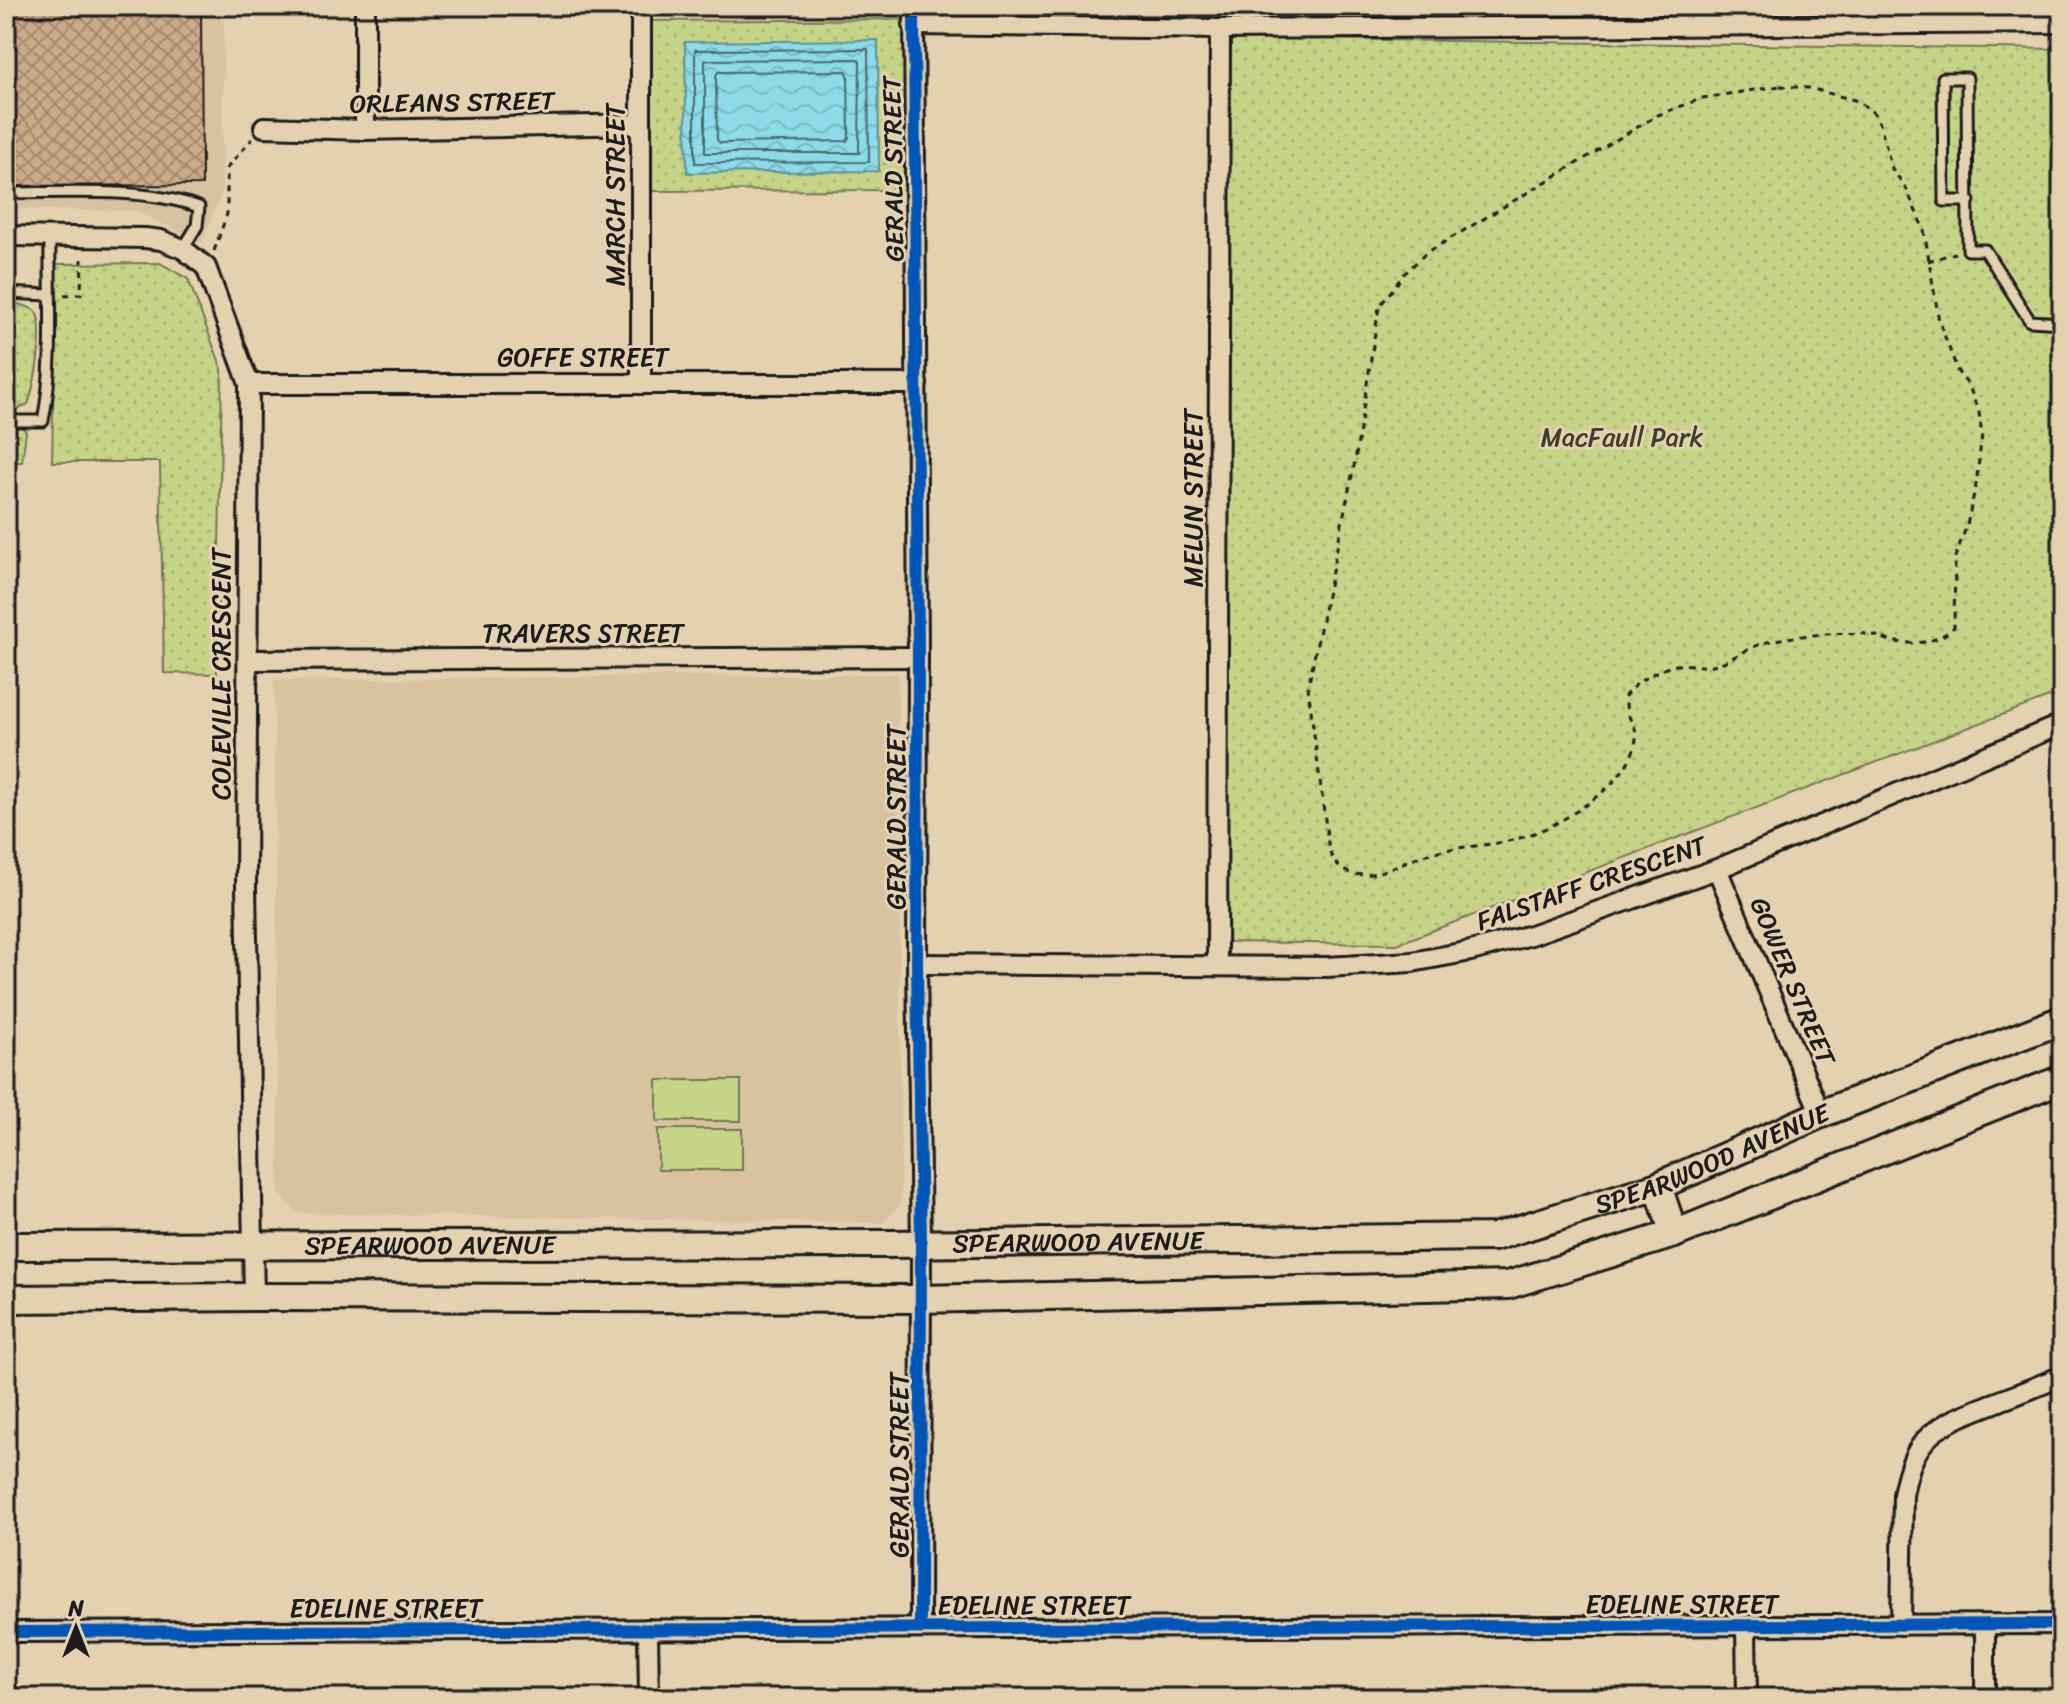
<svg xmlns="http://www.w3.org/2000/svg" width="2068" height="1704" viewBox="0 0 2068 1704" font-family="Sriracha,sans-serif">
	<defs>
		<pattern id="green-dots" width="8" height="8" patternUnits="userSpaceOnUse" patternTransform="scale(2)"><rect width="8" height="8" fill="#c6d488"/><path d="M2 2h.1M6 6h.1" fill="none" stroke="#aab575" stroke-width="1.8" stroke-linecap="round"/></pattern>
		<pattern id="water-waves" width="16" height="10" patternUnits="userSpaceOnUse" patternTransform="scale(2)"><rect width="16" height="10" fill="#8cdbe8"/><path d="M0 5q4-4 8 0t8 0" fill="none" stroke="#78bbc6"/></pattern>
		<pattern id="building-cross-hatch" width="8" height="8" patternUnits="userSpaceOnUse" patternTransform="scale(2)"><rect width="8" height="8" fill="#cbaa88"/><path d="M0 0l8 8M0 8l8-8" fill="none" stroke="#a48a6e"/></pattern>
	</defs>
	<rect width="100%" height="100%" fill="#e4d1af"/>
	<filter id="ink" filterUnits="userSpaceOnUse"><feTurbulence type="fractalNoise" baseFrequency=".0125" numOctaves="2"/><feDisplacementMap in="SourceGraphic" scale="16" xChannelSelector="R" yChannelSelector="G"/><feConvolveMatrix kernelMatrix="1 2 1 2 8 2 1 2 1" color-interpolation-filters="sRGB"/></filter>
	<g filter="url(#ink)">
		<g fill="#d8c2a0">
			<path d="M 6,6 L 224,6 L 222,192 L 202,243 L 135,211 L 6,209 Z"/>
			<path d="M 898,674 L 901,1204 L 883,1223 L 298,1213 L 279,1193 L 274,680 Z"/>
		</g>
		<g fill="url(#green-dots)" stroke="#717852" stroke-width="2">
			<path d="M 907,19 L 907,190 L 649,191 L 648,21 Z"/>
			<path d="M 1226,38 L 2062,49 L 2062,692 L 1397,944 L 1228,942 Z"/>
			<path d="M 160,263 L 188,279 L 222,369 L 217,674 L 164,673 L 160,462 L 52,462 L 56,264 Z"/>
			<path d="M 6,301 C 15,304 29,305 35,311 C 47,324 34,388 28,404 L 6,415 Z"/>
			<path d="M 20,423 L 26,432 L 22,462 L 6,462 L 6,424 Z"/>
		</g>
		<g fill="#c6d488" stroke="#717852" stroke-width="2">
			<rect x="657" y="1080" width="84" height="41"/>
			<rect x="658" y="1129" width="84" height="41"/>
		</g>
		<path fill="url(#water-waves)" stroke="#5f8f96" stroke-width="2" d="M 878,40 L 879,171 L 687,173 L 685,42 Z"/>
		<g fill="none" stroke-linecap="round" stroke-linejoin="round">
			<g stroke="#49686e" stroke-width="2">
				<path d="M 868,49 L 869,162 L 695,163 L 695,50 Z"/>
				<path d="M 858,59 L 860,62 L 859,153 L 705,153 L 705,60 Z"/>
				<path d="M 846,71 L 848,74 L 849,137 L 847,141 L 720,143 L 717,140 L 716,76 L 718,72 Z"/>
			</g>
		</g>
		<path fill="url(#building-cross-hatch)" stroke="#1c1c1c" stroke-width="2" d="M 6,6 L 201,6 L 202,185 L 6,186 Z"/>
		<g fill="none" stroke-linecap="round" stroke-linejoin="round">
			<defs>
				<g id="service">
					<path d="M 6,193 C 67,193 141,187 199,207 L 197,226 L 183,249"/>
					<path d="M 1969,201 L 1944,201 L 1943,78 L 1967,78 L 1968,250 L 1985,250 L 2030,321 L 2062,323"/>
					<path d="M 6,293 L 49,295"/>
					<path d="M 6,421 L 43,421 C 55,360 49,298 50,237"/>
				</g>
				<g id="minor">
					<path d="M 641,6 L 641,383"/>
					<path d="M 914,6 L 918,657 L 917,964 L 921,1243 L 920,1627"/>
					<path d="M 913,25 L 1220,29 L 2062,23"/>
					<path d="M 264,127 L 365,130 L 641,124"/>
					<path d="M 365,130 L 365,6"/>
					<path d="M 6,236 L 145,238 L 161,240 L 183,249 L 206,267 L 249,384 L 246,887 L 254,1297"/>
					<path d="M 249,384 L 917,384"/>
					<path d="M 248,660 L 918,657"/>
					<path d="M 1717,869 L 1821,1114"/>
					<path d="M 917,964 L 1327,967 L 1412,962 L 1471,951 L 1531,935 L 1717,869 L 2062,724"/>
					<path d="M 1217,966 L 1220,29"/>
					<path d="M 1901,1625 L 1903,1495 C 1914,1433 1938,1425 1992,1404 C 2015,1395 2039,1386 2062,1376"/>
					<path d="M 1985,1625 L 1985,1698"/>
					<path d="M 1746,1626 L 1747,1698"/>
					<path d="M 648,1629 L 649,1698"/>
					<path d="M 6,1632 L 2062,1624"/>
				</g>
				<g id="secondary">
					<path d="M 1658,1186 L 1674,1234"/>
					<path id="s1" d="M 6,1246 L 887,1244 L 1494,1237 L 1658,1186 L 1821,1114 L 2062,1020"/>
					<path d="M 6,1299 L 254,1297 L 921,1299 L 1508,1285 L 1674,1234 L 2062,1079"/>
				</g>
			</defs>
			<use href="#service" stroke="#1c1c1c" stroke-width="15"/>
			<use href="#minor" stroke="#1c1c1c" stroke-width="24"/>
			<use href="#secondary" stroke="#1c1c1c" stroke-width="32"/>
			<g stroke="#1c1c1c" stroke-width="3" stroke-dasharray="6 6" stroke-linecap="butt">
				<path d="M 1780,86 L 1809,88 L 1858,101 L 1874,113 L 1880,124 L 1892,169 L 1906,188 L 1924,230 L 1939,321 L 1958,372 L 1969,386 L 1979,413 L 1982,434 L 1976,485 L 1967,525 L 1955,557 L 1954,627 C 1937,644 1913,645 1891,641 C 1883,639 1876,635 1868,634 C 1841,632 1789,635 1764,643 C 1746,648 1732,661 1713,665 C 1701,668 1689,663 1677,665 C 1658,669 1636,681 1625,696 C 1626,702 1626,709 1628,714 C 1631,723 1637,727 1636,737 C 1636,756 1619,777 1606,789 C 1574,816 1539,836 1498,843 C 1475,847 1453,847 1431,853 C 1406,858 1380,879 1354,874 C 1340,871 1334,863 1329,851 L 1308,687 L 1355,461 L 1379,307 L 1404,274 L 1426,253 L 1658,115 L 1703,98 Z"/>
				<path d="M 214,251 L 227,214 L 227,168 L 252,139"/>
				<path d="M 1928,261 L 1955,253"/>
				<path d="M 64,295 L 81,294 L 82,259"/>
			</g>
			<use href="#service" stroke="#e4d1af" stroke-width="9"/>
			<use href="#minor" stroke="#e4d1af" stroke-width="18"/>
			<use href="#secondary" stroke="#e4d1af" stroke-width="26"/>
			<defs>
				<g id="cycleway">
					<path d="M 914,6 L 918,657 L 917,964 L 921,1243 L 920,1627"/>
					<path d="M 6,1632 L 2062,1624"/>
				</g>
			</defs>
			<use href="#cycleway" stroke="#e4d1af" stroke-width="17"/>
			<use href="#cycleway" stroke="#0057b8" stroke-width="12"/>
		</g>
	</g>
	<g text-anchor="middle" dominant-baseline="central" stroke-width="6" stroke-linejoin="round" paint-order="stroke">
		<g font-size="26" fill="#1c1c1c" stroke="#e4d1af">
			<text transform="translate(452 102) rotate(-1)">ORLEANS STREET</text>
			<text transform="translate(893 169) rotate(-91)">GERALD STREET</text>
			<text transform="translate(615 195) rotate(-90)">MARCH STREET</text>
			<text x="583" y="357">GOFFE STREET</text>
			<text transform="translate(1193 498) rotate(-90)">MELUN STREET</text>
			<text x="583" y="633">TRAVERS STREET</text>
			<text transform="translate(221 674) rotate(-90)">COLEVILLE CRESCENT</text>
			<text transform="translate(896 817) rotate(-90)">GERALD STREET</text>
			<text transform="translate(1591 883) rotate(-19)">FALSTAFF CRESCENT</text>
			<text transform="translate(1793 981) rotate(67)">GOWER STREET</text>
			<text stroke="none"><textPath href="#s1" startOffset="1720">SPEARWOOD AVENUE</textPath></text>
			<text stroke="none"><textPath href="#s1" startOffset="1072">SPEARWOOD AVENUE</textPath></text>
			<text stroke="none"><textPath href="#s1" startOffset="424">SPEARWOOD AVENUE</textPath></text>
			<text transform="translate(899 1465) rotate(-90)">GERALD STREET</text>
			<text x="1682" y="1604">EDELINE STREET</text>
			<text x="1034" y="1605">EDELINE STREET</text>
			<text x="386" y="1608">EDELINE STREET</text>
		</g>
		<g font-size="26" fill="#3e4132" stroke="#e4d1af">
			<text x="1622" y="437">MacFaull Park</text>
		</g>
	</g>
	<rect width="2068" height="1704" fill="none" stroke="#e4d1af" stroke-width="32"/>
	<rect x="16" y="16" width="2036" height="1672" fill="none" stroke="#1c1c1c" stroke-width="3" filter="url(#ink)"/>
	<g transform="translate(76 1628)" stroke="#e4d1af" stroke-width="6" paint-order="stroke">
	<path d="M0-6L14 30L0 20L-14 30Z" fill="#1c1c1c"/>
	<text y="-12" font-size="22" font-weight="bold" text-anchor="middle" fill="#1c1c1c">N</text>
	</g>
</svg>
